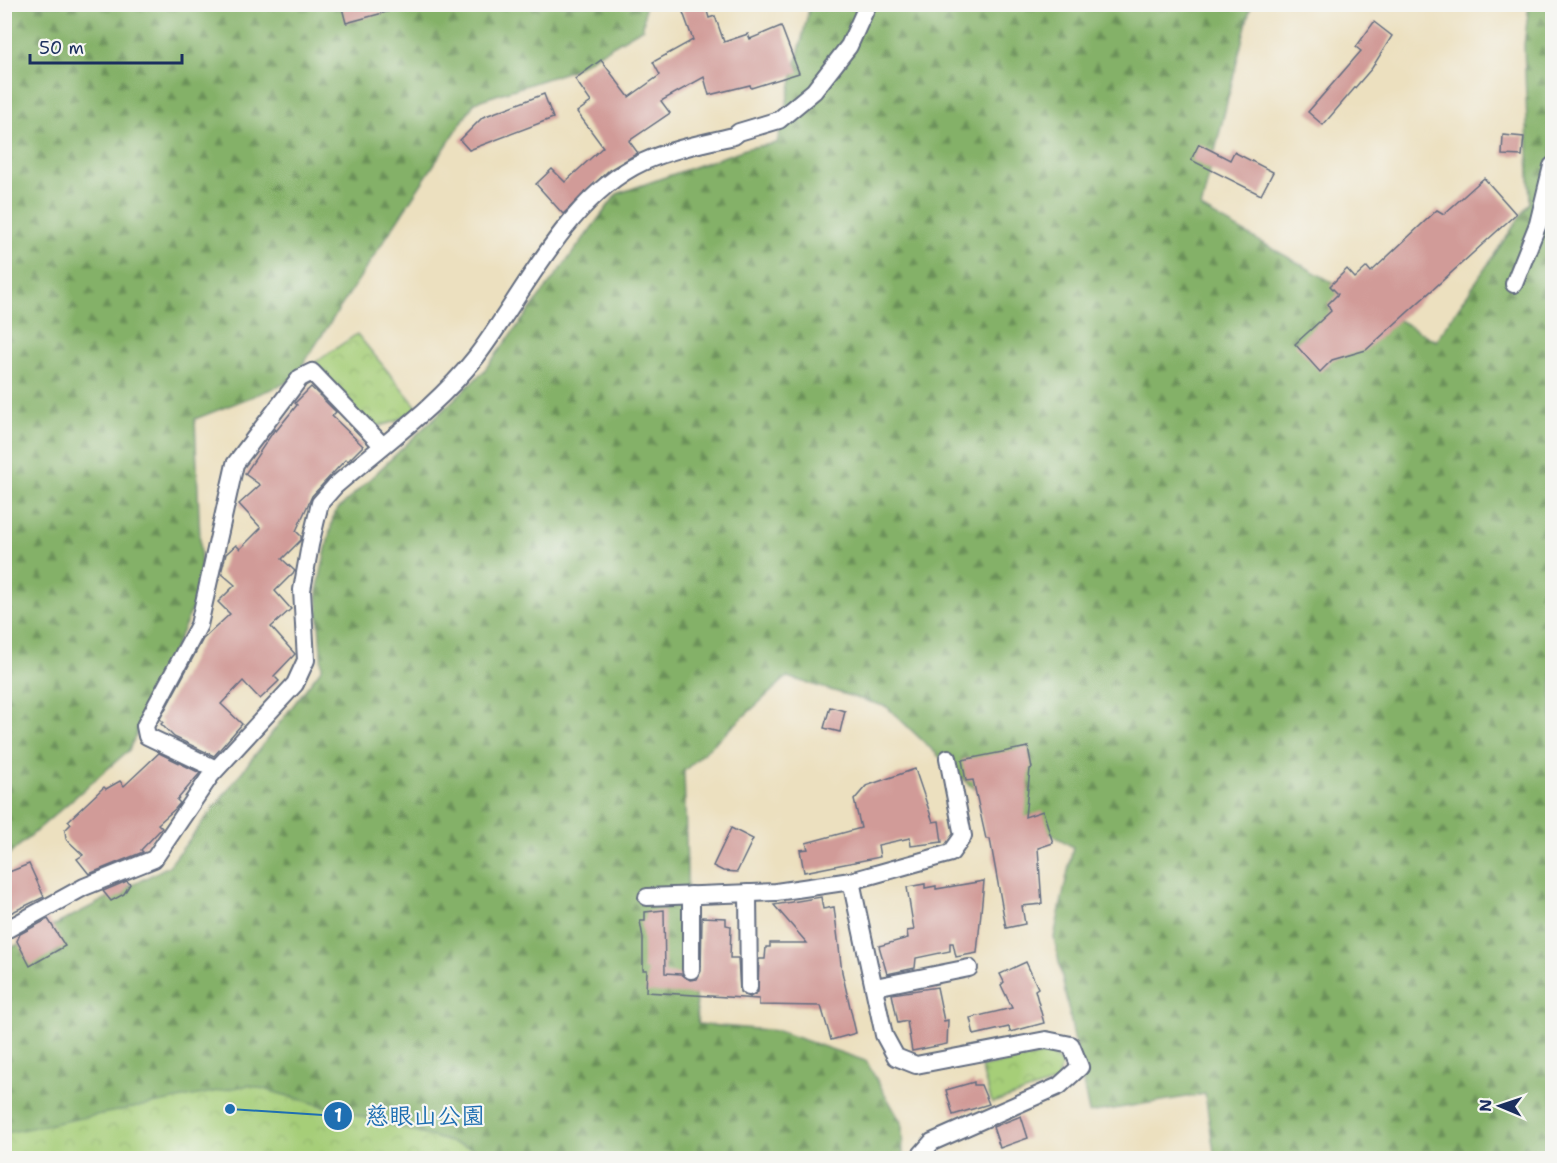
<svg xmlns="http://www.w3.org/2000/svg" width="1557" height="1163" viewBox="0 0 1557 1163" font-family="'Shantell Sans','Klee One',sans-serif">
	<defs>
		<pattern id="forest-firs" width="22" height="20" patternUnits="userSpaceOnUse" patternTransform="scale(1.5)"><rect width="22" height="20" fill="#84b168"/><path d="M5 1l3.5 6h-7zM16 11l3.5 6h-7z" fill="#6b9059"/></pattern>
		<pattern id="park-crowns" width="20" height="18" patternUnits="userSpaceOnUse" patternTransform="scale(1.5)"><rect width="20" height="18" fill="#a6ce78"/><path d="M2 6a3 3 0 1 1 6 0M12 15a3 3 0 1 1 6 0" fill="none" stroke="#8eb16a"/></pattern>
	</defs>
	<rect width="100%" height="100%" fill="#f6f6f2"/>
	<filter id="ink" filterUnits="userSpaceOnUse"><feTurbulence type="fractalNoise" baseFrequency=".0167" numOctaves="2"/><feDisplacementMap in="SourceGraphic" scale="12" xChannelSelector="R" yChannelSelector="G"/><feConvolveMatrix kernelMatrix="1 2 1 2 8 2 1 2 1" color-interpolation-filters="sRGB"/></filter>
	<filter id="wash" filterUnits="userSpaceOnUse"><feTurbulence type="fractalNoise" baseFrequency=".008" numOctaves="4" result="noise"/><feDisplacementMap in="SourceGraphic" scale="24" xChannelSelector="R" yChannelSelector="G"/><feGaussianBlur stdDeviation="1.35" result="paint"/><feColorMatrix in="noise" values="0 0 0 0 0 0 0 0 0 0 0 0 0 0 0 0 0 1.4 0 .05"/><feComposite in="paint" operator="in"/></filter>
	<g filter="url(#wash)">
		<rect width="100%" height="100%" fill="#ece0bf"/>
		<g fill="url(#forest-firs)" stroke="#507063" stroke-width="1.5">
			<path d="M 5,5 L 645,5 L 643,28 L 570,71 L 475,102 L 292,381 L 195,419 L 202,587 L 129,750 L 5,858 Z"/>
			<path d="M 810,5 L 1251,5 L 1201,208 L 1436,341 L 1530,202 L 1524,45 L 1529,5 L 1552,5 L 1552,1158 L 1215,1158 L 1205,1094 L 1089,1113 L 1054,937 L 1073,847 L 968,784 L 887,707 L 787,677 L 684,771 L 689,936 L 698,1024 L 778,1031 L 866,1061 L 902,1124 L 903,1158 L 5,1158 L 5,951 L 169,866 L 322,668 L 317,591 L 334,513 L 483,372 L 617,194 L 748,148 L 777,143 Z"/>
		</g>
		<g fill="url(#park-crowns)" stroke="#607e6b" stroke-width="1.5">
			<path d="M 357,334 L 418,408 L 396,421 L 367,430 L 310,366 Z"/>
			<path d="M 1051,1053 L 1062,1064 L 1058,1081 L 992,1103 L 981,1067 Z"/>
			<path d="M 249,1085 L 507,1158 L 5,1158 L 5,1133 Z"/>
		</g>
		<g id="blocks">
			<g fill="#d19b98">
				<path d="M 341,4 L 393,4 L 394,10 L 346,23 Z"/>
				<path d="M 680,4 L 705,4 L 709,18 L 715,16 L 724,42 L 748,34 L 750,39 L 781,26 L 799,73 L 751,88 L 750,85 L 709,95 L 704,77 L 661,101 L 670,113 L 629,141 L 638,153 L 609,170 L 563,214 L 536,184 L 552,169 L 565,182 L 603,147 L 577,112 L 591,102 L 575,79 L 601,60 L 629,97 L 660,75 L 653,62 L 693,40 Z"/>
				<path d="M 1374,22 L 1392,36 L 1372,68 L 1323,125 L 1308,112 L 1361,51 L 1356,47 Z"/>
				<path d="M 544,94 L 553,118 L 469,150 L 460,140 L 483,117 Z"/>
				<path d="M 1503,135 L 1524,137 L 1522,156 L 1502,155 Z"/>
				<path d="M 1199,144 L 1230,160 L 1234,152 L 1273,172 L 1261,195 L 1191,160 Z"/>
				<path d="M 1484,178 L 1516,214 L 1366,350 L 1332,360 L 1320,372 L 1295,344 L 1331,311 L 1328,304 L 1338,294 L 1330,286 L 1347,269 L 1355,278 L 1367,267 L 1371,272 L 1437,210 L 1444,214 Z"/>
				<path d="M 311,387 L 336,412 L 332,416 L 363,446 L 348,461 L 346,459 L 312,496 L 296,531 L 301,536 L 301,540 L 282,559 L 295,571 L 275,591 L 291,609 L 271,627 L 295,654 L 274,676 L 279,681 L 260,699 L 243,681 L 221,704 L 242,724 L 214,756 L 174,737 L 161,724 L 163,722 L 160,719 L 203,639 L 230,614 L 218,602 L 235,585 L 221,573 L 226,554 L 236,545 L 240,549 L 261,528 L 239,504 L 260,485 L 245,474 L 275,429 L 276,431 L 297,405 L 295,403 Z"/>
				<path d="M 830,707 L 845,711 L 840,732 L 824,728 Z"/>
				<path d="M 1028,747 L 1032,768 L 1030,769 L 1025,817 L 1043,811 L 1053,843 L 1038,848 L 1042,904 L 1022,906 L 1025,924 L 1006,928 L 990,839 L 986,839 L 973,780 L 966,781 L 962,760 Z"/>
				<path d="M 159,753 L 200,773 L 177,800 L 180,803 L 175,809 L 158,824 L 162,828 L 141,850 L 143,852 L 89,874 L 77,859 L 83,855 L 66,839 L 65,830 L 71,824 L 68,821 L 104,787 L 106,789 L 120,781 L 124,786 Z"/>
				<path d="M 915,769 L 933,822 L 939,821 L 942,842 L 911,846 L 910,838 L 878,845 L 880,857 L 804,872 L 800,850 L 808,849 L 806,843 L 861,828 L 854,800 L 866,786 Z"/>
				<path d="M 731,828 L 753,839 L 737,872 L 723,871 L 713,866 Z"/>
				<path d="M 29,864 L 44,897 L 4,916 L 4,874 Z"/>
				<path d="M 127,881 L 130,884 L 124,894 L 111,901 L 103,891 Z"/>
				<path d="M 984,881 L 977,953 L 956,957 L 953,943 L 950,943 L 950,951 L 916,958 L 915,968 L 887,974 L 879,946 L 908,938 L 907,931 L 914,930 L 907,887 L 925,884 L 925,888 L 936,886 L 936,889 Z"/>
				<path d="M 821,897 L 823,909 L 834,907 L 842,972 L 856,1033 L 831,1040 L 821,1006 L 759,1005 L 759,999 L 646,992 L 647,970 L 643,970 L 643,938 L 640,921 L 645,921 L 645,912 L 664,910 L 665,973 L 681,974 L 690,980 L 697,979 L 701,971 L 702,917 L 726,918 L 726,925 L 731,926 L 730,958 L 738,958 L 740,992 L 750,997 L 758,992 L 759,959 L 765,959 L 766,947 L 770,947 L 770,943 L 807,943 L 774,905 Z"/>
				<path d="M 48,919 L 65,946 L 30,966 L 17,941 L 20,934 Z"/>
				<path d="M 1026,962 L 1038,988 L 1035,990 L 1044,1023 L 1010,1032 L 1009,1027 L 974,1035 L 970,1018 L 1012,1008 L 1001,985 L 1004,982 L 1000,974 Z"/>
				<path d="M 937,987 L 944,1021 L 948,1020 L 947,1044 L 912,1051 L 907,1021 L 898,1023 L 892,994 Z"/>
				<path d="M 974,1082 L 974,1085 L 981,1085 L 989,1104 L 953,1115 L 946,1090 Z"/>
				<path d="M 1021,1116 L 1028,1138 L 1000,1148 L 993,1127 Z"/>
			</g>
		</g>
	</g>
	<g filter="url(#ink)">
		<use href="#blocks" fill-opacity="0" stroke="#646d80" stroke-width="1.5"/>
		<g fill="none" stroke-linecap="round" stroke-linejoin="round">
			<defs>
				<g id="minor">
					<path d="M 1514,284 L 1538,224 L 1552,166"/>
					<path d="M 216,769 L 147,736 L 145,726 L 199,625 L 235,464 L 300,378 L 312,372 L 382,445"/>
					<path d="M 851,881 L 884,1035 L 896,1057 L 916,1065 L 1046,1040 L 1071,1045 L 1080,1067 L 1059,1086 L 932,1142 L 918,1158"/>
					<path d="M 748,893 L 749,987"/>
					<path d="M 691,895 L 691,970"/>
					<path d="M 647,897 L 776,892 L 851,881 L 951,853 L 963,836 L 948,758"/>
					<path d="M 4,931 L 84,887 L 154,859 L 211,775 L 295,684 L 306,660 L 302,590 L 310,545 L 320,503 L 335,486 C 382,445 437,407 476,357 C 525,293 567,197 643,162 C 672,149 704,143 734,136 L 739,132 L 779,120 L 814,91 L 849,46 L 868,4"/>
					<path d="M 875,987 L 969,968"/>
				</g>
			</defs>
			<use href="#minor" stroke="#646d80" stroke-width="20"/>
			<use href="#minor" stroke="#fff" stroke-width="16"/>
		</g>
	</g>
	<path fill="none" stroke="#1f6fb2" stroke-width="2" d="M230 1109L338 1116"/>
	<g fill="#1f6fb2" stroke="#f6f6f2" stroke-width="2">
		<circle cx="230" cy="1109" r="6"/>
		<circle cx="338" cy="1116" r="15"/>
	</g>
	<g font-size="18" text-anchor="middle" font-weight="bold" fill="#fff">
		<text x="338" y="1122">1</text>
	</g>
	<g font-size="24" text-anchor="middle" font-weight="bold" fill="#1f6fb2" stroke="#f6f6f2" stroke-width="4.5" stroke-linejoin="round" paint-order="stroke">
		<text x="425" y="1124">慈眼山公園</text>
	</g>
	<rect width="1557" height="1163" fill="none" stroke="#f6f6f2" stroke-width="24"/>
	<g transform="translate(1500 1106) rotate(272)" stroke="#f6f6f2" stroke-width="4.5" paint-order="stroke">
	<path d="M0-4.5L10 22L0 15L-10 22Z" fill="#1b2f5e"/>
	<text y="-9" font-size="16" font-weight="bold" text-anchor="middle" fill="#1b2f5e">N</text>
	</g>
	<path d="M30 54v9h152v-9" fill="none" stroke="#1b2f5e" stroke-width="3"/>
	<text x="39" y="54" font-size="18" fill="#1b2f5e" stroke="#f6f6f2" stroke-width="4.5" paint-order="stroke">50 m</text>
</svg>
